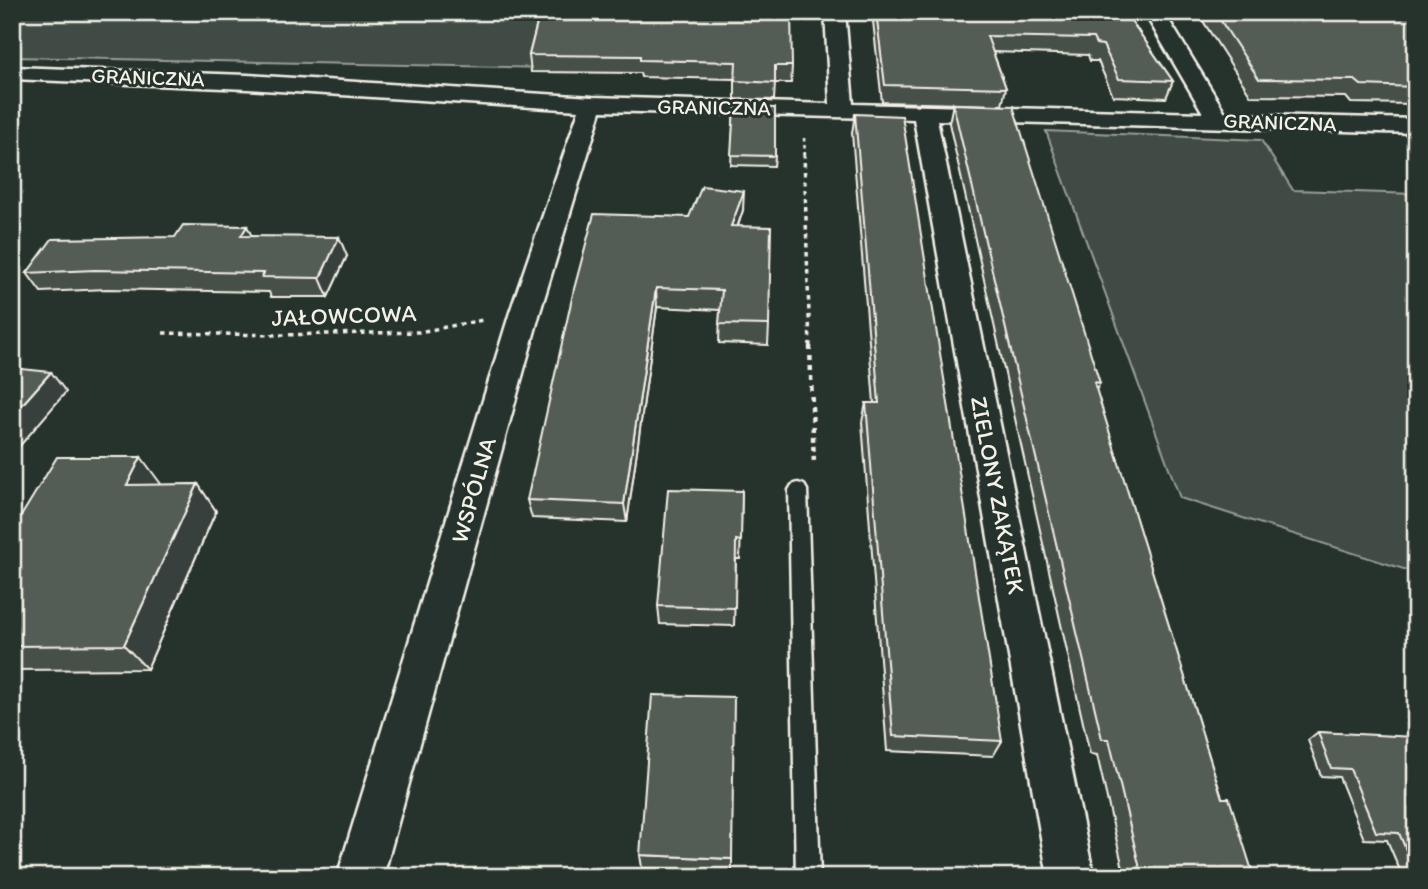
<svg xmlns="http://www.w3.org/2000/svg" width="1428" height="889" viewBox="0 0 1428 889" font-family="Itim,sans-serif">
	<rect width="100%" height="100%" fill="#26332d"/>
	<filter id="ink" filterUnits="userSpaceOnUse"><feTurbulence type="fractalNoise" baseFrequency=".0143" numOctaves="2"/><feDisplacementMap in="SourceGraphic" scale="14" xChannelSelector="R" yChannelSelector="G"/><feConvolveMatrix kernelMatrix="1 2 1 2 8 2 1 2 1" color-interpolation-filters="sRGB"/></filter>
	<g filter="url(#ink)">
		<g fill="#414b45" stroke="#9a9e96" stroke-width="2">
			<path d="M 12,12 L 666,12 L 652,70 L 12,57 Z"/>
			<path d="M 1046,131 L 1261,140 L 1293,190 L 1416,194 L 1416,573 L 1180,498 Z"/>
		</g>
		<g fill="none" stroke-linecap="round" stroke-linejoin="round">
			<defs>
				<path id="service" d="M 798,483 L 804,485 L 807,490 L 820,877 L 796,877 L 789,490 L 792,485 Z"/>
				<path id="minor" d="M 825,12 L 845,12 L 853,104 L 1203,113 L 1144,12 L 1164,12 L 1226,114 L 1416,119 L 1416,133 L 937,120 L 1094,877 L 1048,877 L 914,119 L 601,111 L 540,312 L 383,877 L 337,877 L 510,312 L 579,110 L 247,89 L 12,79 L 12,67 L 247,75 L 592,97 L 830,104 Z"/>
			</defs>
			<use href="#service" stroke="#f4f1e8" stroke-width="5"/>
			<use href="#minor" stroke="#f4f1e8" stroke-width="5"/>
			<path stroke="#f4f1e8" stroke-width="2.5" stroke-dasharray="3.5 3.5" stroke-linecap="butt" d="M 804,138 L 805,155"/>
			<g stroke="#f4f1e8" stroke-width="3.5" stroke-dasharray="4.5 4.5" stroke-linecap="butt">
				<path d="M 804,153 L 810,348"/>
				<path d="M 163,333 L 280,335 L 419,332 L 483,320"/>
			</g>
			<path stroke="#f4f1e8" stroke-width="4.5" stroke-dasharray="5 5" stroke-linecap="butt" d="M 810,346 L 814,465"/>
			<use href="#service" fill="#26332d" fill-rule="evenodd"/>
			<use href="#minor" fill="#26332d" fill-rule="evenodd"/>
		</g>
		<g fill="#474f49" stroke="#f4f1e8" stroke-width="2">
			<path d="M 540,12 L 792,66 L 791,83 L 775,83 L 774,100 L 735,99 L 735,79 L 641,77 L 640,73 L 531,72 L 529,55 Z"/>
			<path d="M 872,12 L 1125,12 L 1173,81 L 1166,98 L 1113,96 L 1098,61 L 1090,61 L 1088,55 L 993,52 L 1006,88 L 1002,105 L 882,102 Z"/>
			<path d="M 1206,12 L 1416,12 L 1416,104 L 1351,103 L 1346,97 L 1251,96 L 1203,21 Z"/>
			<path d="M 953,104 L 1100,383 L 1096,390 L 1222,798 L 1254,877 L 1125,877 L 1097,755 L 1090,754 L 949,123 Z"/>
			<path d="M 734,107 L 775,156 L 774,166 L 731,165 Z"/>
			<path d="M 855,114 L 1002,741 L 993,756 L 887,751 L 862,422 L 866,403 L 874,403 L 852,133 Z"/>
			<path d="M 743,210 L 738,226 L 769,325 L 768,345 L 719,343 L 720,310 L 657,307 L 627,522 L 532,518 L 527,500 L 689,217 Z"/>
			<path d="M 252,236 L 347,256 L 328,297 L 271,297 L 269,292 L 107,289 L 41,292 L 27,273 Z"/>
			<path d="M 161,484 L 160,485 L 198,484 L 216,511 L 147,669 L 12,670 L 12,531 Z"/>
			<path d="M 742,491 L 740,559 L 736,559 L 734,626 L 660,624 L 658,606 Z"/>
			<path d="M 1318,732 L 1416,740 L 1416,876 L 1402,875 L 1387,840 L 1364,839 L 1339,777 L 1321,776 L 1308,740 Z"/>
			<path d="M 640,855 L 732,859 L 732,871 L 642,868 Z"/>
		</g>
		<g fill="#39403c" stroke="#f4f1e8" stroke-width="2">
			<path d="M 744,191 L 743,210 L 731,245 L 731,226 Z"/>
			<path d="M 247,226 L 256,245 L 241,236 Z"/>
			<path d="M 339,237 L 347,256 L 328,297 L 320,278 Z"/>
			<path d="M 656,288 L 657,307 L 627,522 L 624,504 Z"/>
			<path d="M 51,372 L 66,392 L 12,455 L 12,416 Z"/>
			<path d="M 141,457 L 161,484 L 147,511 L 127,485 Z"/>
			<path d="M 198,484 L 216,511 L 147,669 L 124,645 Z"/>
		</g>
		<g fill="#525c55" stroke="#f4f1e8" stroke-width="2">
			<path d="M 540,12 L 791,12 L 792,66 L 775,66 L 775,83 L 735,81 L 736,62 L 640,60 L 640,56 L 529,55 Z"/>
			<path d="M 876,12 L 1125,12 L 1173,81 L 1119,79 L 1103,45 L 1096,44 L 1093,38 L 987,36 L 1006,88 L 885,85 Z"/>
			<path d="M 1215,12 L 1416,12 L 1416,87 L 1361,85 L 1355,80 L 1259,79 Z"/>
			<path d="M 953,104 L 1013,106 L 1100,383 L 1094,382 L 1222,798 L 1229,798 L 1254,877 L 1142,877 L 1109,739 L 1102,739 Z"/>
			<path d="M 734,107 L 775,108 L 775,156 L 731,155 Z"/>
			<path d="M 855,114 L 902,116 L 1002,741 L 893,736 L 866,403 L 879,403 Z"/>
			<path d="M 702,186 L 744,191 L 731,226 L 771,227 L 769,325 L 719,324 L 722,290 L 656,288 L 624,504 L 527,500 L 574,289 L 594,214 L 689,217 Z"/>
			<path d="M 183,225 L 247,226 L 241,236 L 339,237 L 320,278 L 262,277 L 264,273 L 95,270 L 27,273 L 52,239 L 175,237 Z"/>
			<path d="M 12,368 L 51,372 L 12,416 Z"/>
			<path d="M 57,457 L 141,457 L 127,485 L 198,484 L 124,645 L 12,646 L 12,531 Z"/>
			<path d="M 668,489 L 742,491 L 741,541 L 736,540 L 735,608 L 658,606 Z"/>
			<path d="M 652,695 L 734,697 L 732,859 L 640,855 Z"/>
			<path d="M 1318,732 L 1415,737 L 1416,740 L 1416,869 L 1414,869 L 1399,833 L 1376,832 L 1350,769 L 1331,768 Z"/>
		</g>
	</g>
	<g text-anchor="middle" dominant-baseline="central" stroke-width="6" stroke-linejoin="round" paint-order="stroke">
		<g font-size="21" fill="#f4f1e8" stroke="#26332d">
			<text transform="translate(148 77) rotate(2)">GRANICZNA</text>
			<text transform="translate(714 107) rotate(1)">GRANICZNA</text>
			<text transform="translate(1280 122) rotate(2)">GRANICZNA</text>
		</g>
		<g font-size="24" fill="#f4f1e8" stroke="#26332d">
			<text transform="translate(344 315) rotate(-2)">JAŁOWCOWA</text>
			<text transform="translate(473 490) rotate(-74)">WSPÓLNA</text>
			<text transform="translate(998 495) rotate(79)">ZIELONY ZAKĄTEK</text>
		</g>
	</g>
	<rect width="1428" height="889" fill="none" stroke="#26332d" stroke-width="42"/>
	<rect x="21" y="21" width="1386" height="847" fill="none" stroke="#f4f1e8" stroke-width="2.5" filter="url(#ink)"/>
</svg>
